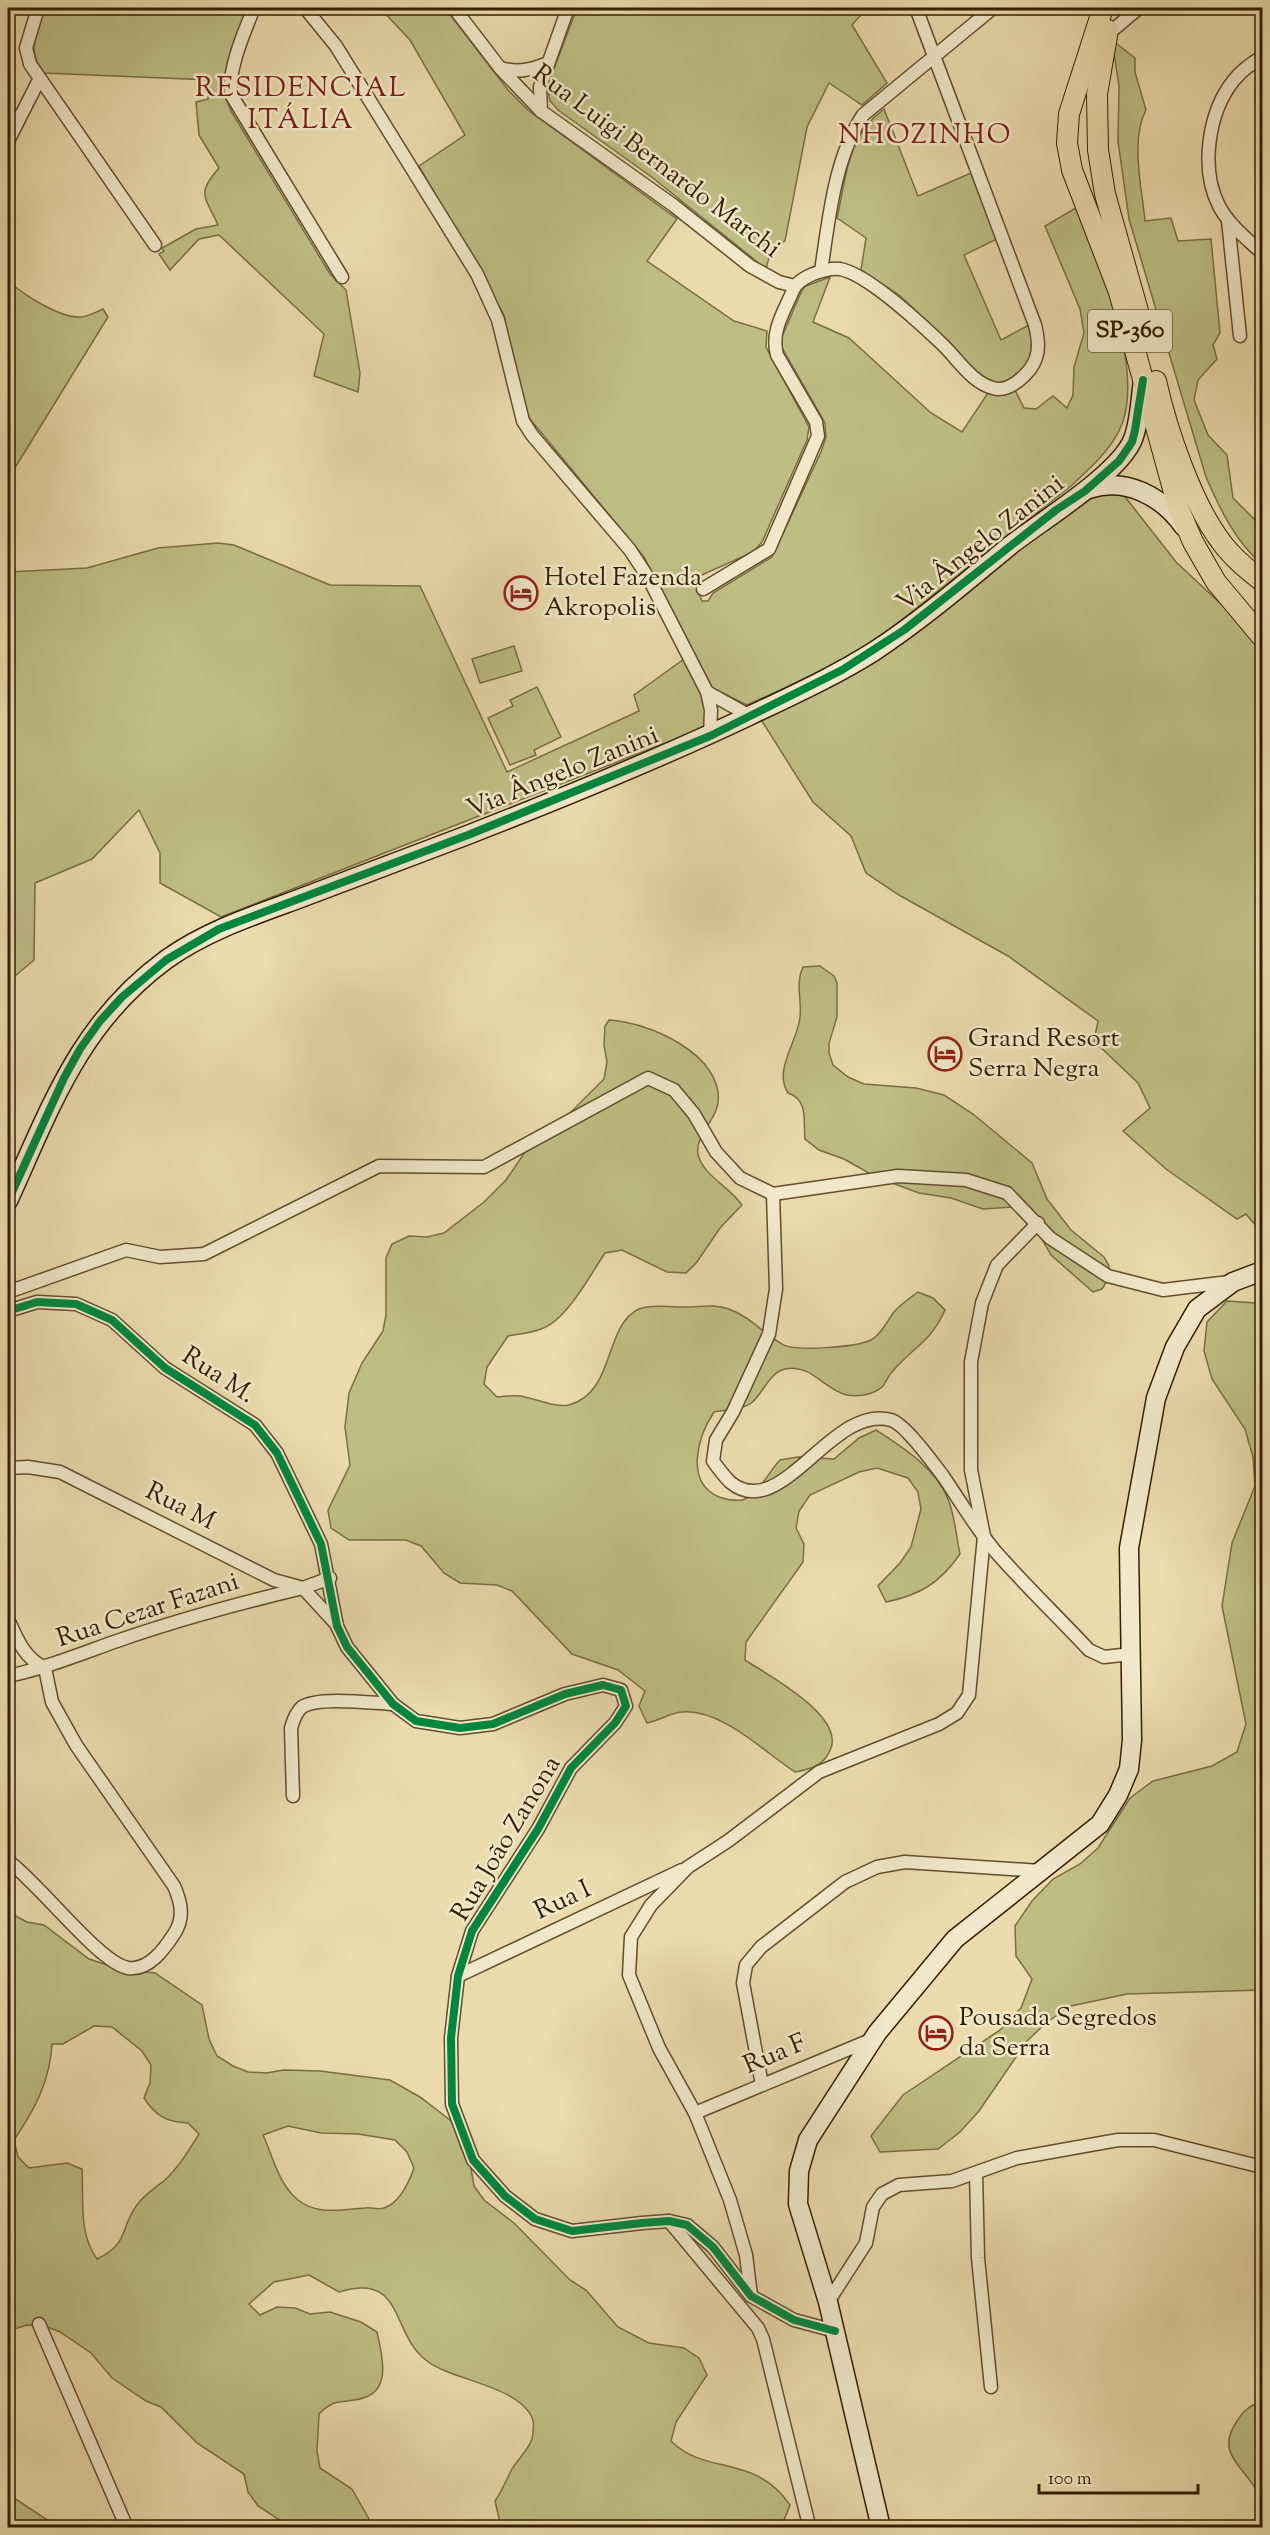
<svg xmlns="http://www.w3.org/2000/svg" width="1270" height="2535" viewBox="0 0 1270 2535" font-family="'Sorts Mill Goudy',serif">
	<rect width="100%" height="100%" fill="#eadaac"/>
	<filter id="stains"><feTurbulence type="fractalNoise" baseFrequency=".00333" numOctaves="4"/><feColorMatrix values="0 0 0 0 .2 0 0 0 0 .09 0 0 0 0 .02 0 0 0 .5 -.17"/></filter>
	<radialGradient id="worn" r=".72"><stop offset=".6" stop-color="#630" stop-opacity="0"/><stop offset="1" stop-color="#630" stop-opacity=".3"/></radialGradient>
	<g fill="#bebd84" stroke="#796e42" stroke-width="1.5" fill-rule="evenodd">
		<path d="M 45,8 L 249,8 L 223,80 L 224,93 L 231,111 L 330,274 L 346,290 L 360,373 L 358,392 L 314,376 L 324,334 L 219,235 L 199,239 L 170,270 L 159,254 L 164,251 L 162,248 L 196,229 L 218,225 C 205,196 196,194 219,168 L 199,135 L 196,102 L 208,99 L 210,80 L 43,73 C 26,49 37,33 45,8 Z"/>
		<path d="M 380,8 L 445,8 L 508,90 L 528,110 L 677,219 L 647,261 L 734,321 L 767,331 L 766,347 L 809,427 L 807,440 L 762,542 L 753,552 L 693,579 L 702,601 L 708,601 L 713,593 L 772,557 L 821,452 L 826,437 L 825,423 L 781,346 L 781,339 L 802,290 L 806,286 L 830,277 L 813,322 L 849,338 L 931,413 L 962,432 L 988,393 L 1005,395 L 1015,390 L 1024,408 L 1036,409 L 1053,396 L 1067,408 L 1073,395 L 1074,367 L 1084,333 L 1080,309 L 1045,226 L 1079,206 C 1098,263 1148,374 1119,431 C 1108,453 1088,470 1071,486 L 875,641 L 837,665 L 747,705 L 710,687 L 644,557 L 530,419 L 521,400 L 504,315 L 419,166 L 465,135 L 410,40 Z"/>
		<path d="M 577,8 L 867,8 L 852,25 L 887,83 L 862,105 L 829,83 L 807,127 L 785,241 L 772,246 L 766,269 L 653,178 L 558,110 L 550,101 L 547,87 Z"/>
		<path d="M 1112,40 L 1135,58 L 1135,72 L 1146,110 C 1130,140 1142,188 1145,221 L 1171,218 L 1178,241 L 1211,239 L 1220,333 L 1213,345 L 1217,359 L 1198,380 L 1194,400 L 1208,435 L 1227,455 L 1233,498 L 1255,520 L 1262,519 L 1262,564 C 1236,543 1219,507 1206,477 L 1129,219 L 1118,141 L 1119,86 Z"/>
		<path d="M 884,109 L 918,196 L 971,173 L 997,239 L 964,255 L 1001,340 L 1029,325 C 1043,356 1028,367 1004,385 L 985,381 L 937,330 L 899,295 L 861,270 L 866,238 L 837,218 C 847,175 846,137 884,109 Z"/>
		<path d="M 8,281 C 23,294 59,318 80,317 C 87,317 96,312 103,309 L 108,317 L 8,479 Z"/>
		<path d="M 1119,489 L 1176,562 L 1262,642 L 1262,1233 L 1246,1214 L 1237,1219 L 1166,1169 L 1123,1131 L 1150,1108 L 1138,1083 L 1094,1041 L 1098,1021 L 1008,956 L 899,895 L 866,873 L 851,836 L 813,802 L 760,718 L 1085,498 Z"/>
		<path d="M 218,543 L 234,545 L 330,585 L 420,586 L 507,772 L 639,711 L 634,695 L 684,659 C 696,682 710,702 704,728 L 221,917 L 160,883 L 160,853 L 139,810 L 92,859 L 35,883 L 34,960 L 8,982 L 8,572 L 87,568 L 158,548 Z"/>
		<path d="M 514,646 L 522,671 L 480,683 L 472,659 Z"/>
		<path d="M 537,687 L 561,737 L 534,750 L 536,755 L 510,765 L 488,718 L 513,706 L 510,700 Z"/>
		<path d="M 820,966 L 834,976 L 837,983 L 837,1017 L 829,1043 L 829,1053 L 833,1065 L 848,1077 L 864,1084 L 916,1088 L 944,1095 L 973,1114 L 1032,1163 L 1047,1199 L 1071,1230 L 1104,1257 L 1109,1266 L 1107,1281 L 1102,1289 L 1093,1292 L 1051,1255 L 1036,1229 L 1013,1207 L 983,1209 L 951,1198 L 919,1193 L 876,1177 L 844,1159 L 819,1150 L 805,1139 C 803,1121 809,1100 788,1093 C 773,1070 798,1041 800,1017 C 802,999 795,983 803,967 Z"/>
		<path d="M 609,1020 C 649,1022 724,1055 718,1103 C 716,1121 695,1135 698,1154 C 702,1175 730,1187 742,1205 L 720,1228 L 697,1262 L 686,1273 L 667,1272 L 622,1250 L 605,1253 C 590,1275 567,1320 541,1329 C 531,1333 519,1334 508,1336 L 487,1367 L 484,1384 L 497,1397 C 505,1396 513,1395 520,1396 C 534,1398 556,1408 569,1405 C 616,1392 603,1326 639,1309 C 651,1304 668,1307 680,1307 C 697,1308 713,1303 729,1309 C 751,1317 763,1334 782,1344 C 794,1352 857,1347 871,1340 C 881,1335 887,1321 894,1312 C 901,1304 910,1298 918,1292 L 933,1298 L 945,1310 C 931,1342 913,1347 892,1372 C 888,1376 886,1383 882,1387 C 873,1395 858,1397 847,1395 C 824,1390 811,1363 785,1369 C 768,1373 763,1395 750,1404 C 741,1410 724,1410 714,1412 C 698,1436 684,1482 719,1497 C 725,1499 735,1501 742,1500 C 758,1496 769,1471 780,1460 L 798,1457 L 834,1459 L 859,1438 L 876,1430 C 902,1447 936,1468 948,1499 C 955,1516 956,1536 960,1554 C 940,1583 920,1595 886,1602 L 878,1586 L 900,1563 L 911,1547 L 921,1509 L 918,1492 L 908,1478 L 877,1468 L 859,1472 L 810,1495 L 799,1511 L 796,1528 L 804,1544 L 803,1562 L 746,1642 L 745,1660 C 768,1675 843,1715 831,1748 C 825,1765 812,1769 795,1772 C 763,1751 722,1709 682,1712 C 673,1712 658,1721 647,1723 L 639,1706 L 645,1691 L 618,1670 L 572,1654 L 512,1591 L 497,1585 L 460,1583 L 444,1573 L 421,1546 L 406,1540 L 349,1540 L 331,1528 L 328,1510 L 350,1465 L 345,1427 L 349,1393 L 362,1363 L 383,1331 L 386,1315 L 386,1258 L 392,1244 L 409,1236 L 427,1237 L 444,1233 L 484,1202 L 506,1180 L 538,1133 L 568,1115 L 604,1079 L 607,1062 L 604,1045 L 605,1026 Z"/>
		<path d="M 1227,1301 L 1256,1303 L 1262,1312 L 1262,1990 L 1127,1994 L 1071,2006 L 1047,2022 L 1027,2041 L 979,2111 L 960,2132 L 938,2149 L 880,2152 L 871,2136 L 903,2095 L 1000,2030 L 1021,2008 L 1032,1979 L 1016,1956 L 1015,1926 L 1032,1901 L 1053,1879 L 1080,1864 L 1098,1848 L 1130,1798 L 1153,1781 L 1212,1766 L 1237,1752 L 1246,1724 L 1222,1606 L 1232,1543 L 1255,1486 L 1253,1457 L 1245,1429 L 1212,1379 L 1204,1351 L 1207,1322 Z"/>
		<path d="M 8,1912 L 27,1922 L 44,1925 L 89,1959 L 120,1969 L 155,1973 L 202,2005 L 209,2039 L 217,2056 L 233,2066 L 248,2072 L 266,2073 L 284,2070 L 320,2071 L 390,2080 L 420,2097 L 450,2120 L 460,2134 L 468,2151 L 474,2186 L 484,2200 L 514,2223 L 570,2280 L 586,2290 L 618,2327 L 649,2343 L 684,2348 L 699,2358 L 707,2375 L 676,2422 L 671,2441 C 706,2476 754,2453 790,2505 L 784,2520 L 764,2527 L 501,2527 L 495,2501 C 502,2491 506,2480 512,2469 C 518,2459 529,2449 532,2439 C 533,2435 534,2424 533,2420 C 521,2386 453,2381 427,2361 C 390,2334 405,2271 339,2292 L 309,2275 L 274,2282 L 249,2304 L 260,2315 L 277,2307 L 295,2308 L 310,2314 L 330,2312 L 361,2322 L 377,2332 C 381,2351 392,2388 366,2397 C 346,2405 337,2395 319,2414 L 317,2451 L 320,2468 L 352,2489 L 369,2519 L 366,2527 L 290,2527 L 258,2506 L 248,2492 L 244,2474 L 197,2443 L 161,2407 L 146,2401 L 112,2378 L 91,2353 L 60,2332 L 45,2326 L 27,2325 L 8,2331 ZM 94,2026 L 112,2027 L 142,2051 L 151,2065 L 150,2083 L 144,2098 C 156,2116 166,2122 188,2123 L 199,2134 C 189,2150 179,2167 165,2180 C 155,2188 145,2194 137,2205 C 119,2229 130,2243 97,2259 C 78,2232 84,2201 82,2169 L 67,2163 L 29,2168 L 18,2157 L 14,2140 C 35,2109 50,2081 52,2044 L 63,2044 ZM 288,2126 L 321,2133 L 358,2134 L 395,2140 L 407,2152 L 414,2168 C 409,2182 400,2203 384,2208 C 378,2210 371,2207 365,2208 C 342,2209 318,2216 298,2200 C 279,2185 273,2157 263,2135 Z"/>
		<path d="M 1262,2402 L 1262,2497 C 1257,2491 1253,2484 1248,2478 C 1232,2458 1220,2446 1237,2421 C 1244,2410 1250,2405 1262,2402 Z"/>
		<path d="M 8,2489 L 14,2498 L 58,2527 L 8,2527 Z"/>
	</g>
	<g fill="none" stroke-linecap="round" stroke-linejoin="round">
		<defs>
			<g id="street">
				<path d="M 38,8 L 26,48 L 30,64 L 155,245"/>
				<path d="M 254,8 C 245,30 226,73 232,96 L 342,277"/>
				<path d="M 305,8 L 336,46 L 477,274 L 498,320 L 523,421 L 532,435 L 630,550 L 649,579 L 707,692 L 711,710 L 710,736"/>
				<path d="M 454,8 L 500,68 L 541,111 L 673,205 L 750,266 L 779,282 L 795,286"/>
				<path d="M 1108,34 L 1139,8"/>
				<path d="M 1262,57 C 1252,63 1242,70 1234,80 C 1208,112 1200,169 1219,206 C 1229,225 1247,239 1262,253"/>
				<path d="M 500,68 C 519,73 530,70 548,63"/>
				<path d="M 541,111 L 540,87 L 568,8"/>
				<path d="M 8,141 L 39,80"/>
				<path d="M 1228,221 L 1240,336"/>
				<path d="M 821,271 C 829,219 834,159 863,115 L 993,8"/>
				<path d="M 703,589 L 769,549 L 818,436 L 816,422 L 777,355 C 771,333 782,315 791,295 C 795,283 802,279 813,274 C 821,271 831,268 840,269 C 867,274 921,324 942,344 C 957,358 972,383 993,388 C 1006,392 1017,383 1025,375 C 1040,360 1040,345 1035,325 L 916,8"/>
				<path d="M 707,692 L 750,716"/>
				<path d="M 773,1194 L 776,1289 L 769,1334 L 733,1412 L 716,1440 L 713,1461 C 718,1468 724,1476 730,1482 C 781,1525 832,1403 891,1420 C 905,1424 934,1464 943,1476 C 960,1501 976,1528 995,1551 C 1025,1585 1058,1617 1089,1650 L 1104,1657 L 1131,1654"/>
				<path d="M 8,1292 L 126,1250 L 160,1257 L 204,1254 L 379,1166 L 484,1167 L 648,1078 L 674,1090 L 694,1114 L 716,1152 L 740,1178 L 773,1194 L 898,1176 L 966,1180 L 1007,1193 L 1050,1238 L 1108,1276 L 1163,1290 L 1229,1282"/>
				<path d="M 8,1311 L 37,1302 L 76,1304 L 112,1320 L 165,1368 L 255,1425 L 277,1453 L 321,1544 L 337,1626 L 347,1647 L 393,1704 L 416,1721 L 460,1728 L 493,1724 L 565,1694 L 603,1685 L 621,1690 L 626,1706 L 615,1723 L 571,1768 L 538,1829 L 472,1931 L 458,1976 L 451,2038 L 452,2104 L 473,2160 L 505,2196 L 535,2219 L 572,2231 L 642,2223 L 669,2221 L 687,2225 L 713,2247 L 751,2296 L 794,2320 L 835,2331"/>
				<path d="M 8,1468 L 28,1467 L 60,1472 L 274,1580 L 303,1588 L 330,1578"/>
				<path d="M 8,1619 C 17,1639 24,1658 45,1668 L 52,1702 L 76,1745 L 174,1886 C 181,1902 185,1918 174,1934 C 165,1948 149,1971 128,1968 C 99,1963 37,1881 8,1861"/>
				<path d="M 8,1676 C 46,1668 80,1654 117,1641 C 177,1620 240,1603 303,1588 L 337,1625"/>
				<path d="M 293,1796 L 291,1728 C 293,1721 296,1712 302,1707 C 318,1696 373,1703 393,1704"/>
				<path d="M 458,1976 L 682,1870"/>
				<path d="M 762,2085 L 743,1983 L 746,1965 L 761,1947 L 845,1882 L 877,1867 L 905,1862 L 1041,1871"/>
				<path d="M 695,2113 L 873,2039"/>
				<path d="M 976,2173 L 978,2258 L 991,2387"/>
				<path d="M 669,2221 L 758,2328 L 763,2339 L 808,2521 L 807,2528"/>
				<path d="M 751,2295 L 746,2255 L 730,2200 L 695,2113 L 659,2048 L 629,1975 L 631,1937 L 651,1905 L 688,1867 L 728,1841 L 819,1772 L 939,1724 L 957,1713 L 969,1695 L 984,1536 L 971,1470 L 971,1362 L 982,1303 L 997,1265 L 1038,1223"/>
				<path d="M 828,2302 L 866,2243 L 873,2207 L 882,2194 L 899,2185 L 952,2181 L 1017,2158 L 1118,2140 L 1154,2140 L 1262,2167"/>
				<path d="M 39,2324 L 127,2528"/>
			</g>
			<g id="secondary">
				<path d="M 1089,489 C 1126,477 1162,496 1184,527"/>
				<path d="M 8,1201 C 51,1107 79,1023 167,959 C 205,932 249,917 293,901 C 350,879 408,858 465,836 C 560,799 656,760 749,716 C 791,696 833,677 873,652 C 922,620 967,581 1012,544 C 1043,520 1120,473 1133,439 C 1140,421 1140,400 1143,381"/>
				<path d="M 881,2528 L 828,2302 L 798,2204 L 799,2171 L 808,2140 L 877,2033 L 955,1939 L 1100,1824 L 1118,1795 L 1129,1769 L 1132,1740 L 1129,1548 L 1156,1398 L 1175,1347 L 1197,1309 L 1233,1282 L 1262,1271"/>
			</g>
			<g id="primary">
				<path d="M 1103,8 L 1069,114 L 1067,143 L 1072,170 L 1119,292 L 1178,507 L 1193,542 L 1216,582 L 1262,637"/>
				<path d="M 1108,30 L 1097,94 L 1098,150 L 1105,194 L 1140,318"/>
				<path d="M 1156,381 C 1167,430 1192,504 1222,543 C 1233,558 1248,570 1262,581"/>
			</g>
		</defs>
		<use href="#street" stroke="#624d2c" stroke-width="15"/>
		<use href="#secondary" stroke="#341e01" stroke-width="21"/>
		<use href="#primary" stroke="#341e01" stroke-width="22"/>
		<use href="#street" stroke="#f1e7c9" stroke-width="12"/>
		<use href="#secondary" stroke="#f1e7c9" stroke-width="18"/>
		<use href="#primary" stroke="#eadaac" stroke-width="20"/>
		<defs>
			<g id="cycleway">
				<path d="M 8,1201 L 64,1078 L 80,1049 L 100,1021 L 122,997 L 166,960 L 219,929 L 468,835 L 710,736 L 842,670 L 904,630 L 1056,510 L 1085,491 L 1119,461 L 1132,442 L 1135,430 L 1143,380"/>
				<path d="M 8,1311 L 37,1302 L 76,1304 L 112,1320 L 165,1368 L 255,1425 L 277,1453 L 321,1544 L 337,1626 L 347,1647 L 393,1704 L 416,1721 L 460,1728 L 493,1724 L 565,1694 L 603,1685 L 621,1690 L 626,1706 L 615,1723 L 571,1768 L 538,1829 L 472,1931 L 458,1976 L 451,2038 L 452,2104 L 473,2160 L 505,2196 L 535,2219 L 572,2231 L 642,2223 L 669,2221 L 687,2225 L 713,2247 L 751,2296 L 794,2320 L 835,2331"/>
			</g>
		</defs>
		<use href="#cycleway" stroke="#f1e7c9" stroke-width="11"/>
		<use href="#cycleway" stroke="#00873e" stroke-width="8"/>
	</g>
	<defs>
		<symbol id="hotel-ring" viewBox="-11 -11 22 22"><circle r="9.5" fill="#f1e7c9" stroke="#8f2418" stroke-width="1.5"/><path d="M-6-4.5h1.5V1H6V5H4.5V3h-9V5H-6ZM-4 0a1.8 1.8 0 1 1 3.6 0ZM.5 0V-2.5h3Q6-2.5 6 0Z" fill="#8f2418"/></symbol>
	</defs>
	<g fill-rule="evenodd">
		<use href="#hotel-ring" x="502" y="574" width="38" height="38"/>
		<use href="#hotel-ring" x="926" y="1035" width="38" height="38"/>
		<use href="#hotel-ring" x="917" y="2014" width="38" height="38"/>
	</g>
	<g text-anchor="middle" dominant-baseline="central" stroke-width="5" stroke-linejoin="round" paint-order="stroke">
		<rect fill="#f1e7c9" stroke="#6d5a3d" stroke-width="1.5" x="1088" y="310" width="84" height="42" rx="4.5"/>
		<g font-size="24" font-weight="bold" fill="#341e01">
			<text x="1130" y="331">SP-360</text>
		</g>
		<g font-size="26" fill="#341e01" stroke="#f1e7c9">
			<text transform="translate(656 162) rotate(37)">Rua Luigi Bernardo Marchi</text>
			<text transform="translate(981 544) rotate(-38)">Via Ângelo Zanini</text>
			<text transform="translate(563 773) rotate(-22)">Via Ângelo Zanini</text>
			<text transform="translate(218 1376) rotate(33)">Rua M.</text>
			<text transform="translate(180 1507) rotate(27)">Rua M</text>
			<text transform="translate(148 1611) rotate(-18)">Rua Cezar Fazani</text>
			<text transform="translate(507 1839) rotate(-59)">Rua João Zanona</text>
			<text transform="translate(563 1901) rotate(-25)">Rua I</text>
			<text transform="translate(775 2055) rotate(-23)">Rua F</text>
		</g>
		<g font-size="26" fill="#341e01" stroke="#f1e7c9" text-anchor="start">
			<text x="544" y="578">Hotel Fazenda<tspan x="544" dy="30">Akropolis</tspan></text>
			<text x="968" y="1039">Grand Resort<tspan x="968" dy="30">Serra Negra</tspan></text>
			<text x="959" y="2018">Pousada Segredos<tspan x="959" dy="30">da Serra</tspan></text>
		</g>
		<g font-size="28" letter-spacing="1.5" fill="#7a1f14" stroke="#f1e7c9">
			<text x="301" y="89">RESIDENCIAL<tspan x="301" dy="32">ITÁLIA</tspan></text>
			<text x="925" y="136">NHOZINHO</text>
		</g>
	</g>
	<rect width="1270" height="2535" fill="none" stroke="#eadaac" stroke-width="30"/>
	<rect x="9" y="9" width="1252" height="2517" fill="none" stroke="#341e01" stroke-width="3"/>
	<rect x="15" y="15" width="1240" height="2505" fill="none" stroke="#341e01" stroke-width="1.5"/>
	<path d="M1039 2484v9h159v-9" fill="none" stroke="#341e01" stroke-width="3"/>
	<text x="1048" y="2484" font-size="18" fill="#341e01" stroke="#f1e7c9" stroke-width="4.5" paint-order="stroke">100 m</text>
	<rect width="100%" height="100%" filter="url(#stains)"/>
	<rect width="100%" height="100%" fill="url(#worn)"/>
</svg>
